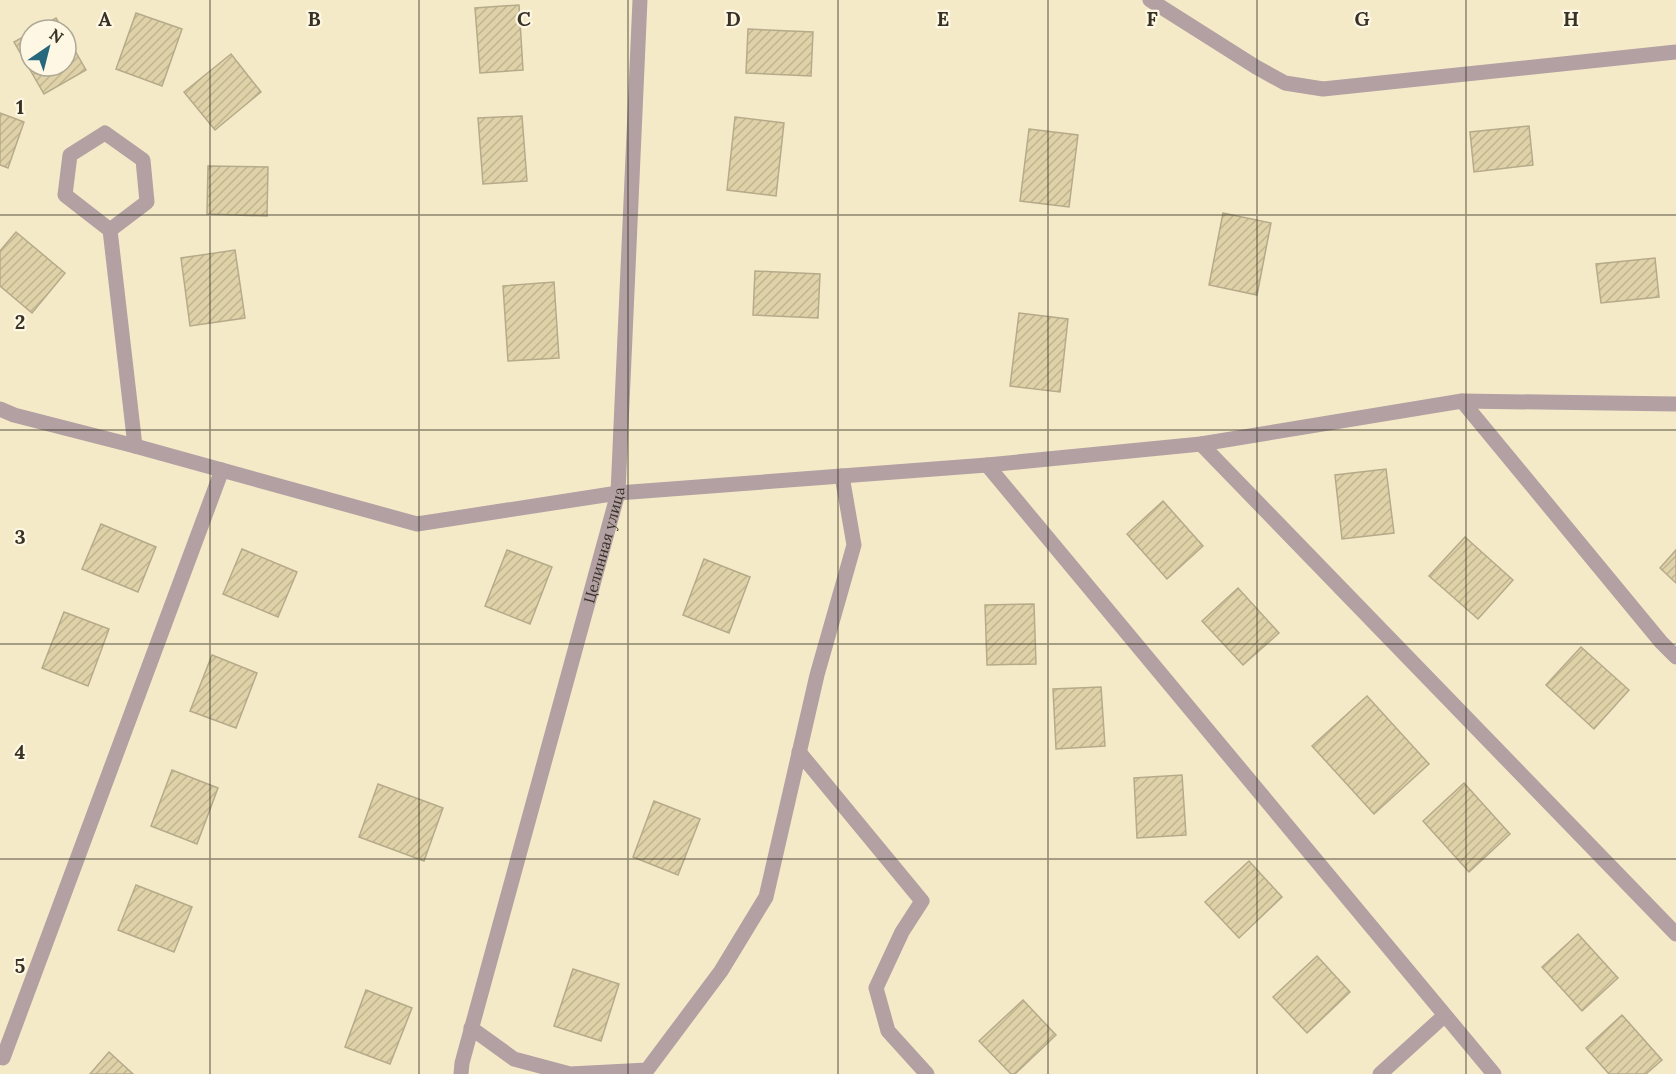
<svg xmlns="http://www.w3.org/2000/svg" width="1676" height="1074" viewBox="0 0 1676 1074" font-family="Lora,serif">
	<defs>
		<pattern id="building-hatch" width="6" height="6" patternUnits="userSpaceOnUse" patternTransform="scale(1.5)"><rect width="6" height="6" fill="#e0d2a8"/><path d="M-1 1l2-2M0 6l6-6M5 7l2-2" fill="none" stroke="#c1b590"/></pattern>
	</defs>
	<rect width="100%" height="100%" fill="#f5eac8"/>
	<g fill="url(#building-hatch)" stroke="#b5ab8a" stroke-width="1.5">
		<path d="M 519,5 L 523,70 L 480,73 L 475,8 Z"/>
		<path d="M 136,13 L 182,29 L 162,86 L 116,69 Z"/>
		<path d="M 56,18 L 63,30 L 35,30 Z"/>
		<path d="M 748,29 L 813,32 L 811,76 L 746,73 Z"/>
		<path d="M 30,33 L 30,66 L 66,66 L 66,35 L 86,70 L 44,94 L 14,42 Z"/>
		<path d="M 231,54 L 261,92 L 215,130 L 184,92 Z"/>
		<path d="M 0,113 L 24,122 L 8,168 L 0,165 Z"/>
		<path d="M 522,116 L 527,181 L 483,184 L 478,118 Z"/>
		<path d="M 735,117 L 784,123 L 776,196 L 727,190 Z"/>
		<path d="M 1529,126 L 1533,165 L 1474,172 L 1470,132 Z"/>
		<path d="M 1029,129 L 1078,135 L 1069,207 L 1020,201 Z"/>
		<path d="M 208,166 L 268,167 L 267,216 L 207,214 Z"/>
		<path d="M 1223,213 L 1271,223 L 1257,295 L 1209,285 Z"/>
		<path d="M 16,232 L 65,273 L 32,313 L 0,286 L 0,251 Z"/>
		<path d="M 235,250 L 245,318 L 190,326 L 181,258 Z"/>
		<path d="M 1655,258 L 1659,297 L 1601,303 L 1596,264 Z"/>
		<path d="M 755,271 L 820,274 L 818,318 L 753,315 Z"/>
		<path d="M 554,282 L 559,358 L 508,361 L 503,286 Z"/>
		<path d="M 1019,313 L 1068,319 L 1060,392 L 1010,386 Z"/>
		<path d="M 1386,469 L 1394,533 L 1342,539 L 1335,475 Z"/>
		<path d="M 1163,501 L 1203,546 L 1167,579 L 1127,534 Z"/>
		<path d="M 101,524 L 156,547 L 138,592 L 82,569 Z"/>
		<path d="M 1465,537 L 1513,580 L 1478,619 L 1429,576 Z"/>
		<path d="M 242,549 L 297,572 L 278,617 L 223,594 Z"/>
		<path d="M 507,550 L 552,567 L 530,624 L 485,606 Z"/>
		<path d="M 1676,550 L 1676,583 L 1660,568 Z"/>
		<path d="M 704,559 L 750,577 L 729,633 L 683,615 Z"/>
		<path d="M 1238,588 L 1279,633 L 1243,665 L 1202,621 Z"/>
		<path d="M 1034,604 L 1036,664 L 987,665 L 985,605 Z"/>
		<path d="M 64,612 L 109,629 L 88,686 L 42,668 Z"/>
		<path d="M 1581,647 L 1629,690 L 1594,729 L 1546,685 Z"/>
		<path d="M 212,655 L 257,673 L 236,728 L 190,711 Z"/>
		<path d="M 1101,687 L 1105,746 L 1056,749 L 1053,689 Z"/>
		<path d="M 1367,696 L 1429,764 L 1374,814 L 1312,746 Z"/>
		<path d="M 172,770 L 218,788 L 197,844 L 151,826 Z"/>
		<path d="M 1182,775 L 1186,835 L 1137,838 L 1134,778 Z"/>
		<path d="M 1464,783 L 1510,834 L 1469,872 L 1423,821 Z"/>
		<path d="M 378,784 L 443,808 L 424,861 L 359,837 Z"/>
		<path d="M 654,801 L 700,819 L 678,875 L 633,857 Z"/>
		<path d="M 1249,861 L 1282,897 L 1239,938 L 1205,902 Z"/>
		<path d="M 136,885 L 192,907 L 174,952 L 118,930 Z"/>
		<path d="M 1578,934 L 1618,978 L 1582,1011 L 1542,967 Z"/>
		<path d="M 1317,956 L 1350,992 L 1307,1033 L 1273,997 Z"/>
		<path d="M 573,969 L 619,984 L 601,1041 L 554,1026 Z"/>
		<path d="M 366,990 L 412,1008 L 390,1064 L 345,1047 Z"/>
		<path d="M 1023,1000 L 1056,1035 L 1015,1074 L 1011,1074 L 979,1041 Z"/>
		<path d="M 1622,1015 L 1662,1060 L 1646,1074 L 1609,1074 L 1586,1048 Z"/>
		<path d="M 109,1052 L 133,1074 L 90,1074 Z"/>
	</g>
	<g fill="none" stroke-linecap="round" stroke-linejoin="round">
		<g stroke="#b2a0a3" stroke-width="15">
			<path d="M 1150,0 L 1256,67 L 1285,83 L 1323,89 L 1676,52"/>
			<path d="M 1462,401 L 1661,642 L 1676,657"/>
			<path d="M 0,409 L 14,415 L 135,446 L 110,230 L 65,195 L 70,155 L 105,133 L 143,160 L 147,202 L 110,230"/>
			<path d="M 1201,444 L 1676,934"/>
			<path d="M 135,446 L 417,524 L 618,493 L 987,465 L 1201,444 L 1462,401 L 1676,404"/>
			<path d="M 987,465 L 1494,1074"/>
			<path d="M 799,752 L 922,901 L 902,932 L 876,988 L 888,1031 L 927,1074"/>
			<path d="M 471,1028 L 514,1059 L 570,1074 L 647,1070 L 721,971 L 766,897 L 817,675 L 854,545 L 842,476"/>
			<path d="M 3,1058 L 222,470"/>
			<path id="s1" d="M 461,1074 L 462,1063 L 618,493 L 640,0"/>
			<path d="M 1380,1074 L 1444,1016"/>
		</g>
	</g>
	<path fill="none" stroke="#373225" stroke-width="1.5" stroke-opacity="0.55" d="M 210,0 L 210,1074M 419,0 L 419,1074M 628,0 L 628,1074M 838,0 L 838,1074M 1048,0 L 1048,1074M 1257,0 L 1257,1074M 1466,0 L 1466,1074M 0,215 L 1676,215M 0,430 L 1676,430M 0,644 L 1676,644M 0,859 L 1676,859"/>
	<g text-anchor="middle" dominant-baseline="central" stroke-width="4.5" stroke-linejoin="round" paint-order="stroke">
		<g font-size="15" fill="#373225" stroke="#fef7e3">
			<text stroke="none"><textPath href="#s1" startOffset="548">Целинная улица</textPath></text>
		</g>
	</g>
	<g font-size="20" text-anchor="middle" font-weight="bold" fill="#373225" stroke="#fef7e3" stroke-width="4.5" stroke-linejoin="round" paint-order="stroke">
		<text x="105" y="26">A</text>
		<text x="314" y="26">B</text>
		<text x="524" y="26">C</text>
		<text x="733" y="26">D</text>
		<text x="943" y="26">E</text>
		<text x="1152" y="26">F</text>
		<text x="1362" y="26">G</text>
		<text x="1571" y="26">H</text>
		<text x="20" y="114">1</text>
		<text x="20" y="329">2</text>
		<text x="20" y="544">3</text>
		<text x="20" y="759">4</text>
		<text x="20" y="973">5</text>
	</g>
	<g transform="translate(48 48) rotate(35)"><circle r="28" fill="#fef7e3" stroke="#aea897" stroke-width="1.5"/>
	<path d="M0-4.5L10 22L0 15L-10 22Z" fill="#27687c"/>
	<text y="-9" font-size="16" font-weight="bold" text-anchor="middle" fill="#373225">N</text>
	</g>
</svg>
